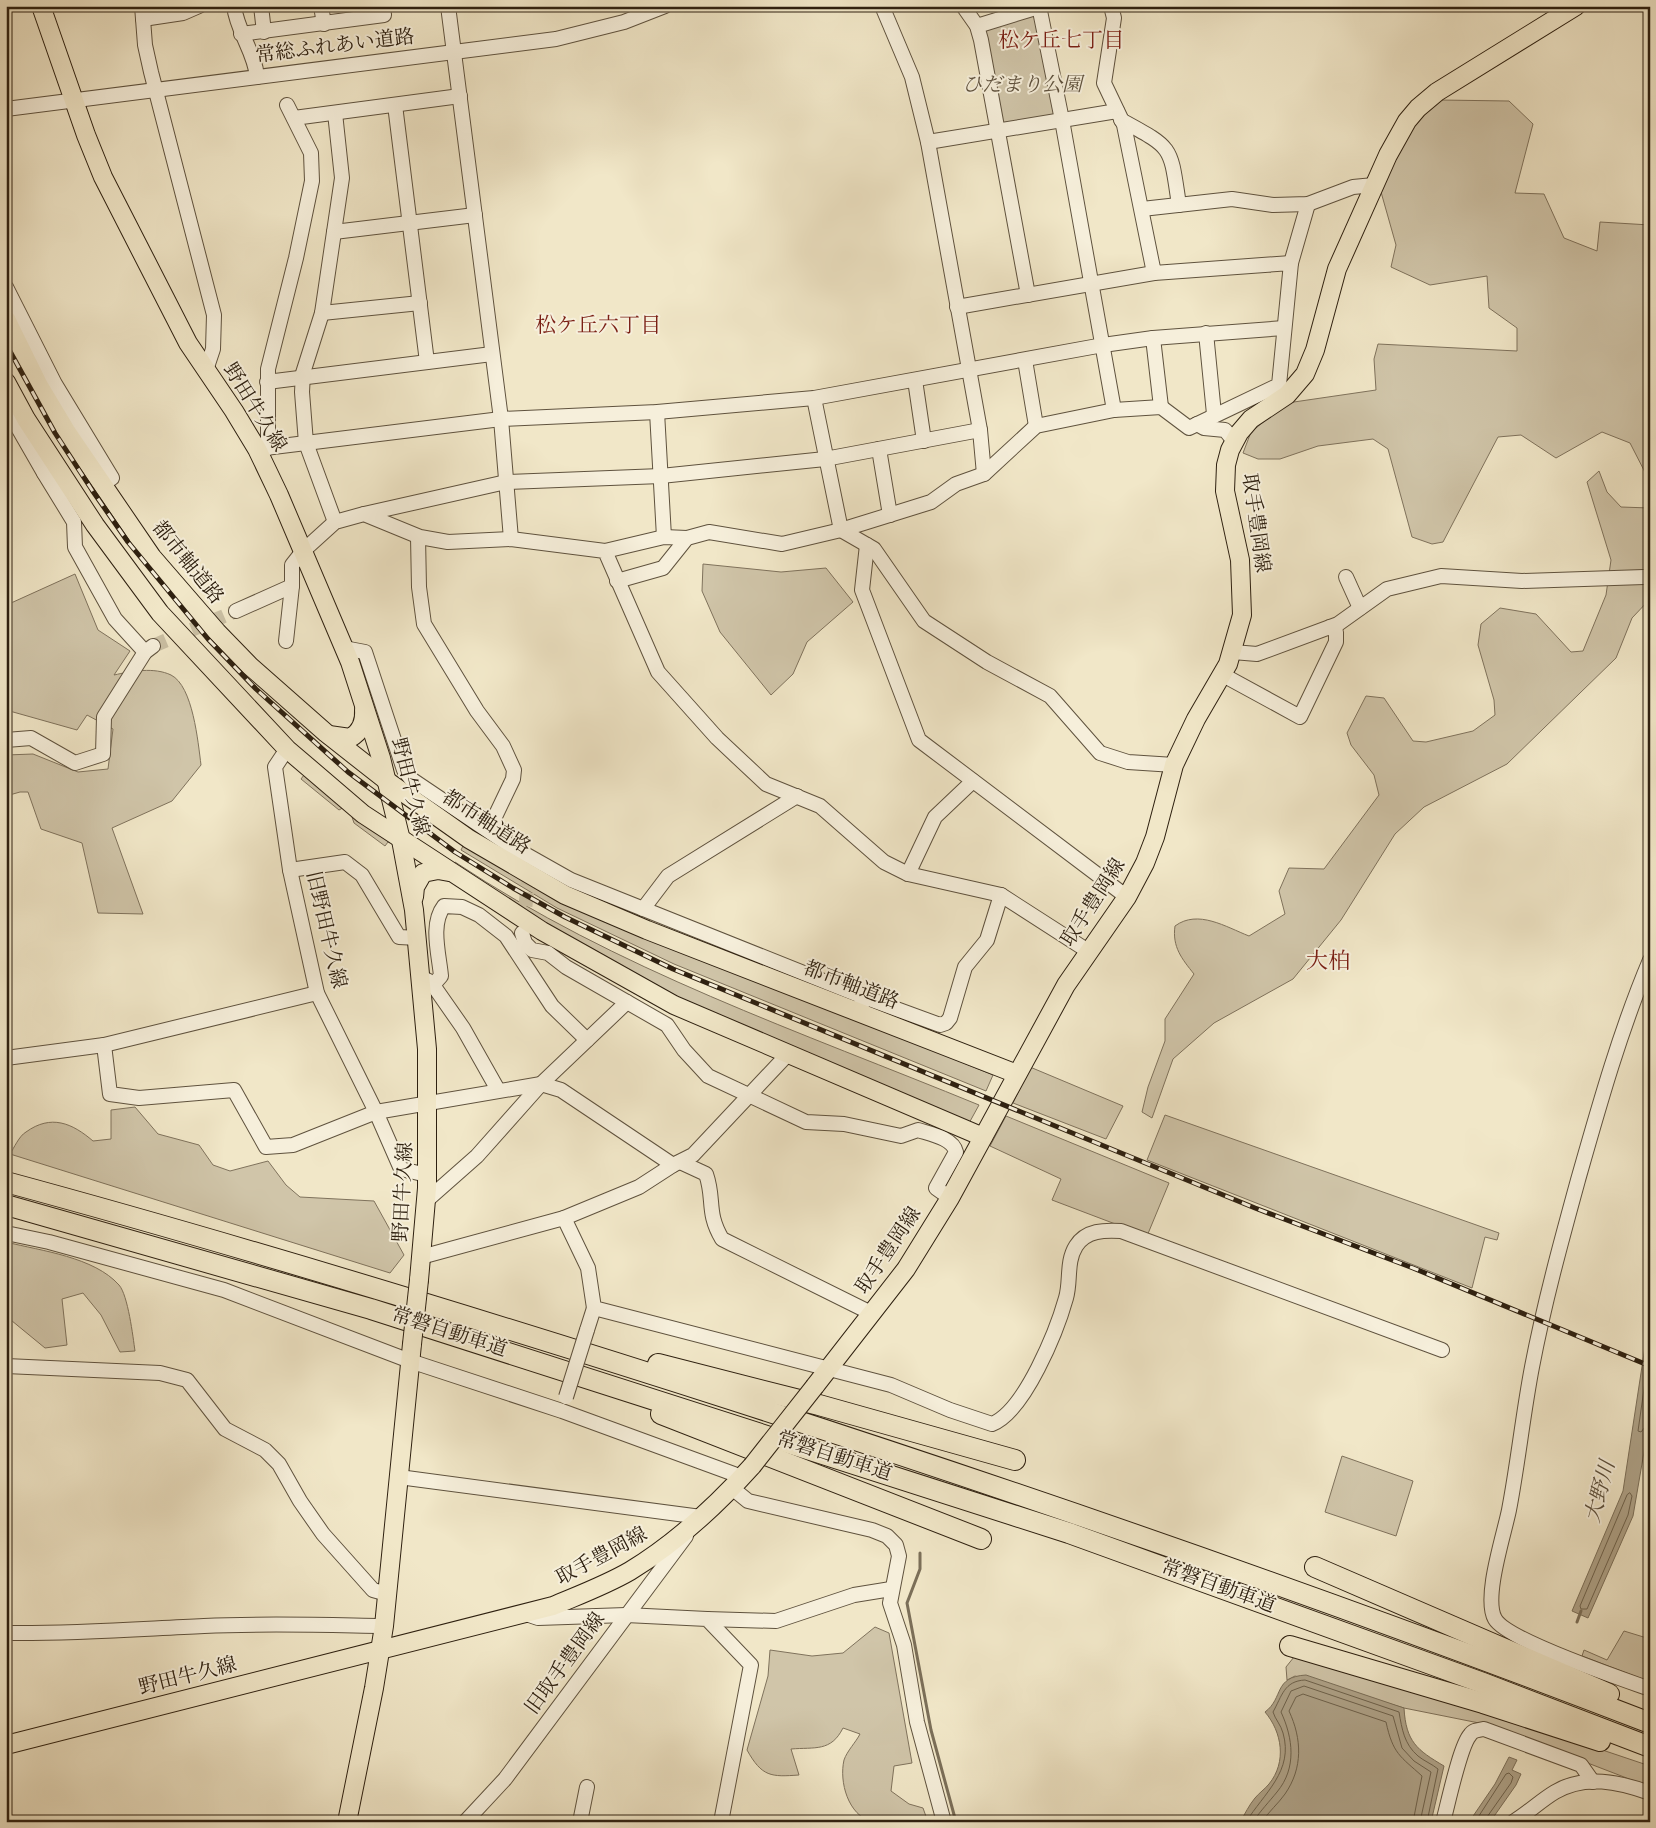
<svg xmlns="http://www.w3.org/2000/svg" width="1656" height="1828" viewBox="0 0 1656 1828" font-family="Vollkorn,'Noto Serif JP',serif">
	<rect width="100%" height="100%" fill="#f1e7c8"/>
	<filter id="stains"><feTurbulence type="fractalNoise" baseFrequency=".004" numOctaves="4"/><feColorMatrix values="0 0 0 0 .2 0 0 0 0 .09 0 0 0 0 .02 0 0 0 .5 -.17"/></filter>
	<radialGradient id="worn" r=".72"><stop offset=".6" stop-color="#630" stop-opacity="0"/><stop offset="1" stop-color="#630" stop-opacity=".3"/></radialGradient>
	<g fill="#d0c5a9" stroke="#7f725c">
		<path d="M 1040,8 L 1062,120 L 997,132 L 977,26 Z"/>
		<path d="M 1440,100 L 1509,101 L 1533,124 L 1515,193 L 1544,194 L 1564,238 L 1597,251 L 1600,222 L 1650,225 L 1650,482 L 1630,443 L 1602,432 L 1556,458 L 1521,435 L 1498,437 L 1443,542 L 1432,544 L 1412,537 L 1388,449 L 1373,439 L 1318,446 L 1280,459 L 1258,459 L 1243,453 L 1251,432 L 1287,403 L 1376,390 L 1374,359 L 1378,344 L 1517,351 L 1517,328 L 1489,308 L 1487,276 L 1430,285 L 1391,267 L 1396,245 L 1381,192 L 1392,159 L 1410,127 Z"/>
		<path d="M 1599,471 L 1607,492 L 1621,507 L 1650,508 L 1650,599 L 1632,618 L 1616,658 L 1507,764 L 1424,807 L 1395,834 L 1341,920 L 1293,979 L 1214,1023 L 1173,1059 L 1152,1118 L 1142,1112 L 1148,1087 L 1165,1041 L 1165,1019 L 1194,974 C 1182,959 1172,947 1175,926 C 1198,909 1226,927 1249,936 L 1285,914 L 1279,891 L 1289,868 L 1324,869 L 1379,795 L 1374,775 L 1351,745 L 1347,733 L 1366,696 L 1384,698 L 1413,741 L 1426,742 L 1473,731 L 1495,715 L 1494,700 L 1478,645 L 1481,624 L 1500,608 L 1536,614 L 1571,652 L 1583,651 L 1606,595 L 1611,560 L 1587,482 Z"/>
		<path d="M 703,564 L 781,572 L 826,568 L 853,602 L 807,642 L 793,674 L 771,695 L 720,632 L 702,591 Z"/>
		<path d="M 75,574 L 98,630 L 130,651 L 114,675 C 132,671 154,667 171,675 C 193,686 198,742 201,765 L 172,801 L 112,828 L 143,914 L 98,913 L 82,843 L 41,829 L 28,792 L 20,792 L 6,796 L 6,755 L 33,754 L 78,772 L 108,769 L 113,729 L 87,715 L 77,730 L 6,710 L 6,595 L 11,603 Z"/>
		<path d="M 304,775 L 348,805 L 339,810 L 301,779 Z"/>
		<path d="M 356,812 L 389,839 L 390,843 L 388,842 L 385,846 L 354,823 L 352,817 Z"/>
		<path d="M 464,844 L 750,975 L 993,1075 L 986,1091 L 674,964 L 557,908 L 461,850 Z"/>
		<path d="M 455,862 C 615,969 801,1032 979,1105 L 968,1125 L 654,991 L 451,867 Z"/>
		<path d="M 1030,1067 L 1123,1106 L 1106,1139 L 1013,1103 Z"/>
		<path d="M 135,1107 L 158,1134 L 199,1145 L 213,1165 L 230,1171 L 268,1161 L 286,1185 L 300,1197 L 374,1201 L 404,1255 L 390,1273 L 10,1154 C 14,1148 19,1136 26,1132 C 51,1114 72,1123 93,1141 L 111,1139 L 111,1110 Z"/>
		<path d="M 1165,1115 L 1499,1233 L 1497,1240 L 1485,1237 L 1472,1288 L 1147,1160 Z"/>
		<path d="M 1006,1116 L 1169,1183 L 1147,1236 L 1052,1200 L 1061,1179 L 990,1146 Z"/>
		<path d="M 6,1242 C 42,1251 94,1257 119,1285 C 128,1295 133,1337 135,1351 L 120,1352 L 101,1315 L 83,1293 L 62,1299 L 67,1345 L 45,1348 L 6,1316 Z"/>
		<path d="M 1342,1456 L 1413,1481 L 1396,1536 L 1325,1512 Z"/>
		<path d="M 875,1627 L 889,1633 L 912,1763 L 894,1766 L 891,1791 L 909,1804 L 923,1808 L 928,1822 L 872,1822 C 848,1815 839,1782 844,1760 C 847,1751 856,1742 860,1734 L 843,1728 C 831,1752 815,1747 791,1749 L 799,1775 C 771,1777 762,1777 747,1750 L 768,1676 L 770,1650 L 812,1656 L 843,1653 Z"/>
		<path d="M 1624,1631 L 1650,1639 L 1650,1682 L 1582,1656 L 1584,1650 L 1607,1660 Z"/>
		<path d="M 1294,1657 L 1537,1728 L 1650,1766 L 1650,1787 L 1489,1725 L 1404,1708 L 1295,1676 L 1287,1680 L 1286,1667 Z"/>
	</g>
	<g fill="#afa389" stroke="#7b6f59">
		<path d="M 1650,1314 L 1650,1417 L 1633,1516 L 1588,1618 L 1572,1611 L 1623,1491 Z"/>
		<path d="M 1306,1675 L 1404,1708 C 1406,1742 1417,1750 1444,1766 L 1431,1822 L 1240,1822 C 1245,1814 1249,1805 1255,1798 C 1259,1793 1265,1789 1269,1784 C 1287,1762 1282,1732 1265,1712 C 1284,1698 1273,1677 1306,1675 Z"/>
		<path d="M 1509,1757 L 1517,1760 L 1512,1770 L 1521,1774 L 1516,1785 L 1490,1822 L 1469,1822 L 1495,1784 Z"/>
	</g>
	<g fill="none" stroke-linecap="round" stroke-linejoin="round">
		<g stroke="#6e624c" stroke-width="1">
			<path d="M 1650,1347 L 1638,1431 L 1641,1432 L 1645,1427 L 1650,1426"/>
			<path d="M 1630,1493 L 1632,1496 L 1628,1515 L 1587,1609 L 1581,1609 L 1580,1606 L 1627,1495 Z"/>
			<path d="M 1246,1822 C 1264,1793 1294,1771 1283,1733 C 1281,1725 1275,1719 1273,1712 C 1282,1696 1284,1681 1305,1680 L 1399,1712 C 1402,1729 1404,1744 1418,1756 C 1424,1761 1432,1764 1438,1769 L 1427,1822"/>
			<path d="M 1253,1822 C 1261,1810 1269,1802 1277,1792 C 1297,1768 1293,1738 1281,1712 L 1291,1691 L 1304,1686 L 1393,1716 L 1402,1748 L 1414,1761 L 1431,1772 L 1420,1822"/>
			<path d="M 1262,1822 C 1269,1811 1278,1804 1285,1794 C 1303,1768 1302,1739 1289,1711 L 1296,1697 L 1303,1694 L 1386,1722 C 1393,1754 1400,1756 1422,1776 L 1413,1822"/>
			<path d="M 1475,1822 L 1506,1774 L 1509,1773 L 1513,1777 L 1511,1783 L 1487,1817 L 1486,1822"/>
		</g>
		<g stroke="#7b6f59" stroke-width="3">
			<path d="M 920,1553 L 920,1569 L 907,1603 L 931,1730 L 956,1822"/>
			<path d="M 1577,1622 L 1581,1611"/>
		</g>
		<g stroke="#cabfa3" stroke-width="14" stroke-dasharray="14 7" stroke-linecap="butt">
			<path d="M 153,646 L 236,611"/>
			<path d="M 523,927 L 530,866"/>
		</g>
		<defs>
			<g id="minor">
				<path d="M 142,6 L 145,45 L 151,72 L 214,315 L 213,349 L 206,370"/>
				<path d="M 234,6 C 237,32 255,52 257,77"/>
				<path d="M 261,6 L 264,32"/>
				<path d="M 321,6 L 324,24"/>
				<path d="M 448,6 L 501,419 L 511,539"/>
				<path d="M 882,6 L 912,77 L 928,142 L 980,430 L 984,474"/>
				<path d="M 963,6 L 977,26 L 981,40 L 1028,295"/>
				<path d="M 1039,6 L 1062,120 L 1114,410"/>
				<path d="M 143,19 L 183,13 L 199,6"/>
				<path d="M 977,26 L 1042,6"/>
				<path d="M 241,34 L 384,15 L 383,6"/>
				<path d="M 395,105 L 427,362"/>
				<path d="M 6,109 L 556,39 L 624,22 L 665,6"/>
				<path d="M 294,118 L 460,96"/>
				<path d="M 1121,120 C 1174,149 1170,145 1179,205"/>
				<path d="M 928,142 L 1117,111"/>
				<path d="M 1142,209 L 1232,199 L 1273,205 L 1308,204 L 1353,187 L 1374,185"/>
				<path d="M 334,232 L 475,215"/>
				<path d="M 1291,263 L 1308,204"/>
				<path d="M 6,287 L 55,384 L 112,478 L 102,485"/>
				<path d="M 957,307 L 1154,273"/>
				<path d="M 322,313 L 420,303"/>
				<path d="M 1206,333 L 1214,414"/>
				<path d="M 1153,338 L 1161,407"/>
				<path d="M 1025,360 L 1036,426"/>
				<path d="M 915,380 L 924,441"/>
				<path d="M 267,382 L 492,354"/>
				<path d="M 814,398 L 841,530 L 874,549 L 924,621 L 987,662 L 1050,696 L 1100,753 L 1128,762 L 1174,765"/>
				<path d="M 6,407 L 44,473"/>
				<path d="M 657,412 L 664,537"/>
				<path d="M 1197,424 L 1204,428 L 1225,430 L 1234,441"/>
				<path d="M 268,448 L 268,369 L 296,258 L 312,181 L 311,153 L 287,105"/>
				<path d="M 257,449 L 501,419 L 657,412 L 814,398 L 1103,345 L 1153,338 L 1284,328"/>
				<path d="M 879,449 L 890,515"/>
				<path d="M 56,466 L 44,473 L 74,522 L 75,547 L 115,619 L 145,652"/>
				<path d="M 364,514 L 506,482 L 661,476 L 825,459 L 980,430"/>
				<path d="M 335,522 L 306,443 L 302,392 L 303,373 L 322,313 L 342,178 L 335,113"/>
				<path d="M 418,537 L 419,587 L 424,624 L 477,711 L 503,746 L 514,770 L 513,779 L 492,823 L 505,833"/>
				<path d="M 867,545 L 862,590 L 919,740 L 1127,897"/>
				<path d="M 605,551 L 664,537 L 687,538"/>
				<path d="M 1346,577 L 1360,608"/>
				<path d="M 617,581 L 663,568 L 687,538 L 709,532 L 782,544 L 841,530 L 931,502 L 956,484 L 984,474 L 1036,426 L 1114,410 L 1161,407 L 1189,428 L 1279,385 L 1291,263 L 1154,273 L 1124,125 L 1104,83 L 1114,18 L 1111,6"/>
				<path d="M 236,611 L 292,586"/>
				<path d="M 286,641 L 292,586 L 292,565 L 303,551 L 335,522 L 364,514 L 420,537 L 448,542 L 511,539 L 605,551 L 658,672 L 717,738 L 766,784 L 820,806 L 884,862 L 908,874 L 1001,895 L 1088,951"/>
				<path d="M 344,648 L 365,652 L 404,770 L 411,779 L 509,845 L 571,880 L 861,996 L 862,1005 L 860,1013"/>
				<path d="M 1233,652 L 1257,654 L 1338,624 L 1387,589 L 1441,576 L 1522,581 L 1644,577"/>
				<path d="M 1223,675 L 1300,717 L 1336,642 L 1336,632 L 1330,627"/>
				<path d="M 6,740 L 31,738 L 75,763 L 103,754 L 104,717 L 145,652 L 153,646"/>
				<path d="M 287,749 L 275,767 L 290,870 L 317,993 L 376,1112 L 401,1169 L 427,1175"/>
				<path d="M 290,870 L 345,862 L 362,875 L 399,937 L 418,938"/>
				<path d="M 908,874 L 935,817 L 973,781"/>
				<path d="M 643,909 L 668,876 L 797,796"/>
				<path d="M 522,933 L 525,943 L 532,950 L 548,953 L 566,967 L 667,1025 L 684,1050 L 708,1076 L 806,1122 L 844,1124 L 901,1136 L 918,1130 C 930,1134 953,1138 956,1152 L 936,1188 L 950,1198"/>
				<path d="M 1650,960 C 1620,1031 1599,1106 1578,1180 C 1561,1242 1544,1304 1532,1367 C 1523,1414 1518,1463 1509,1510 C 1504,1535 1483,1598 1495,1619 C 1507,1640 1622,1679 1650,1689"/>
				<path d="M 427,980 L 433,985 L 463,1028 L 498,1090"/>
				<path d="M 433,985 L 441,976 C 439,954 430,924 444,906 L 462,907 L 479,915 L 506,936 L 552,1006 L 587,1040"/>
				<path d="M 861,996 L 940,1025 L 946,1023 L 950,1018 L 965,967 L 987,940 L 1001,895"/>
				<path d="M 104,1045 L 110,1094 L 139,1098 L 234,1090 L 266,1147 L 293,1145 L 376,1112 L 541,1084 L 561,1090 L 673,1165 L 693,1155 L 788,1054"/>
				<path d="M 6,1058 L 104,1045 L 317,993"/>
				<path d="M 680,1162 L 706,1174 C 715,1200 706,1212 722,1239 L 873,1314"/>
				<path d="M 426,1201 L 477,1156 L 541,1084 L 627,1002"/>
				<path d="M 564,1218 L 639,1187 L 673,1165"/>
				<path d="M 6,1233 L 49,1242 L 224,1290 L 410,1361 L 562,1411 L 734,1474 L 740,1479"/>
				<path d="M 421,1257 L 564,1218 L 588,1268 L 594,1308 L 891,1385 L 950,1410 L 992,1424 C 1025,1411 1057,1330 1066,1298 C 1071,1281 1066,1262 1076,1246 C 1086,1230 1105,1230 1121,1231 L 1442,1350"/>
				<path d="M 587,1330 L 594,1308"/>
				<path d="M 6,1366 L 160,1373 L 187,1380 L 225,1429 L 265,1450 L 279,1464 L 300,1501 L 323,1534 L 373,1590 L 387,1594"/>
				<path d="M 399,1477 L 701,1517"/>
				<path d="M 732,1488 L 748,1501 L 872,1530 L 887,1536 L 896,1545 L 899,1556 L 890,1603 L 904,1645 L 917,1722 L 944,1822"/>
				<path d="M 526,1614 L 538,1618 L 626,1615 L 707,1619 L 751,1665 L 721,1822"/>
				<path d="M 707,1619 L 776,1621 L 854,1595 L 891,1589"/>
				<path d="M 6,1633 C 72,1634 138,1629 204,1626 C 264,1623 324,1625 384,1626"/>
				<path d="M 465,1822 L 505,1779 L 686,1536"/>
				<path d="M 580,1822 L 587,1787"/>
				<path d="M 1443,1822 C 1448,1804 1460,1746 1470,1735 C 1473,1730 1478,1730 1484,1729 L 1581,1765 L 1593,1782"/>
				<path d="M 1513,1822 C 1528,1813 1540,1801 1555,1792 C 1585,1774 1619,1782 1650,1793"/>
			</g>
			<g id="major">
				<path d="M 41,6 L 86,135 L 103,177 L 188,343 L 234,411 L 257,449 L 279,495 L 350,662 L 381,758 L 401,840 L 414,910 L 427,1049 L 427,1188 L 419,1280"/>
				<path d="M 6,319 L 39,386 L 66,431 L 152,557 L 217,632 L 250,666 L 326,733 L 387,781 L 469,839 L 565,895 L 647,930 L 1017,1074"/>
				<path d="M 6,382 L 26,419 L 95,525 L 160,613 L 287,749 L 363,814 L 542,931 L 674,1005 L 983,1137"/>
				<path d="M 329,735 L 350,738 C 361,732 365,722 364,709"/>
				<path d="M 414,897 L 415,887 L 423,873 L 438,870 L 449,872"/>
				<path d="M 815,1386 L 906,1269 L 950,1198 L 1066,985 L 1127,897 L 1145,863 L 1155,837 L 1174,765 L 1196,719 L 1228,664 L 1242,615 L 1240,560 L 1225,491 L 1226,465 L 1230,450 L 1239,433 L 1251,419 L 1287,395 L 1305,374 L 1315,350 L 1337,269 L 1388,155 L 1407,121 L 1418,108 L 1437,92 L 1576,6"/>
				<path d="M 6,1745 L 553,1606 C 579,1595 606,1585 630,1571 C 676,1543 716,1506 752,1466"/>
				<path d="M 347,1822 L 374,1688 L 384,1626 L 412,1344"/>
			</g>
			<g id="highway">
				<path d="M 6,1182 C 253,1249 496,1324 739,1402 C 1046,1501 1349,1607 1650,1723"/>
				<path d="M 6,1205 L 371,1309 L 1069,1533 L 1483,1683 L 1650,1747"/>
				<path d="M 658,1364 L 819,1405 L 1015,1460"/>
				<path d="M 661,1414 L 981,1539"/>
				<path d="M 1315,1567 L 1609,1694"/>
				<path d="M 1290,1646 L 1483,1703 L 1600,1741"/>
			</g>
		</defs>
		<use href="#minor" stroke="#5f523e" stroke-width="16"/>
		<use href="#major" stroke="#2e2010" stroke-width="20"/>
		<use href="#highway" stroke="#2e2010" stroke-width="22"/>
		<use href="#minor" stroke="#f6efdb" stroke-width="14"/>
		<use href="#major" stroke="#f1e7c8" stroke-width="18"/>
		<use href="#highway" stroke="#f1e7c8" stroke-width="20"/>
		<defs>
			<path id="rail" d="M 6,344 L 55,433 L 92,490 L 128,542 L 208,639 L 256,689 L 348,772 L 455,852 L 513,888 L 565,917 L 673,969 L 1255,1208 L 1413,1268 L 1650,1366"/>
		</defs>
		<use href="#rail" stroke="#2e2010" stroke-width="5"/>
		<use href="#rail" stroke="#f6efdb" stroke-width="3" stroke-dasharray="9" stroke-linecap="butt"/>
		<defs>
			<path id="minor-bridge" d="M 566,1397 L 587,1330"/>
			<g id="major-bridge">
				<path d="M 412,1344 L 419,1280"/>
				<path d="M 752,1466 L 815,1386"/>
			</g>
		</defs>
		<use href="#minor-bridge" stroke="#5f523e" stroke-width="16" stroke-linecap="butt"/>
		<use href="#major-bridge" stroke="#2e2010" stroke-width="20" stroke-linecap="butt"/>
		<use href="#minor-bridge" stroke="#f6efdb" stroke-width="14"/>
		<use href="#major-bridge" stroke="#f1e7c8" stroke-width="18"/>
	</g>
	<g text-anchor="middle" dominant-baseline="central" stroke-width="4" stroke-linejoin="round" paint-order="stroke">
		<g font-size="20" fill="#2e2010" stroke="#f6efdb">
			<text transform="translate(335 47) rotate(-7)">常総ふれあい道路</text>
			<text transform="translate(254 408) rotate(58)">野田牛久線</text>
			<text transform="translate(1255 523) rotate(82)">取手豊岡線</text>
			<text transform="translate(187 563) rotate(51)">都市軸道路</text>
			<text transform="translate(409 787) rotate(76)">野田牛久線</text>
			<text transform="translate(486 823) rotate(33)">都市軸道路</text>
			<text transform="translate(1094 903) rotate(-57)">取手豊岡線</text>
			<text transform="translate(325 930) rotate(77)">旧野田牛久線</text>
			<text transform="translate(851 986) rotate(21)">都市軸道路</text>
			<text transform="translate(404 1192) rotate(-87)">野田牛久線</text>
			<text transform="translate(889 1251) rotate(-56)">取手豊岡線</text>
			<text transform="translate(449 1333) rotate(18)">常磐自動車道</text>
			<text transform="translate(834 1457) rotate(18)">常磐自動車道</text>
			<text transform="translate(602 1557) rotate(-28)">取手豊岡線</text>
			<text transform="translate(1218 1587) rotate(20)">常磐自動車道</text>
			<text transform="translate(566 1664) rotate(-54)">旧取手豊岡線</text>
			<text transform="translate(188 1677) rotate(-14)">野田牛久線</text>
		</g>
		<g font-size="20" font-style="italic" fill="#5f523e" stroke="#f6efdb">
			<text x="1022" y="86">ひだまり公園</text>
		</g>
		<g font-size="21" fill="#7a1f14" stroke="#f6efdb">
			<text x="1061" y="41">松ケ丘七丁目</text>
			<text x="598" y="326">松ケ丘六丁目</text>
		</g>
		<g font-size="21" font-style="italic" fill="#5b4e3a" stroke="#f6efdb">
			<text transform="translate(1601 1492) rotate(-75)">大野川</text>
		</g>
		<g font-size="22" fill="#7a1f14" stroke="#f6efdb">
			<text x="1328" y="962">大柏</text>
		</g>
	</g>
	<rect width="1656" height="1828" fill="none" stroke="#f1e7c8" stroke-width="25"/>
	<rect x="8" y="8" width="1641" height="1813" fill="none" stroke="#2e2010" stroke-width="2.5"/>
	<rect x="12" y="12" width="1631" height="1803" fill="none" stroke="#2e2010"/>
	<rect width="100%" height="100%" filter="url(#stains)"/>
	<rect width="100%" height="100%" fill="url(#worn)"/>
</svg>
